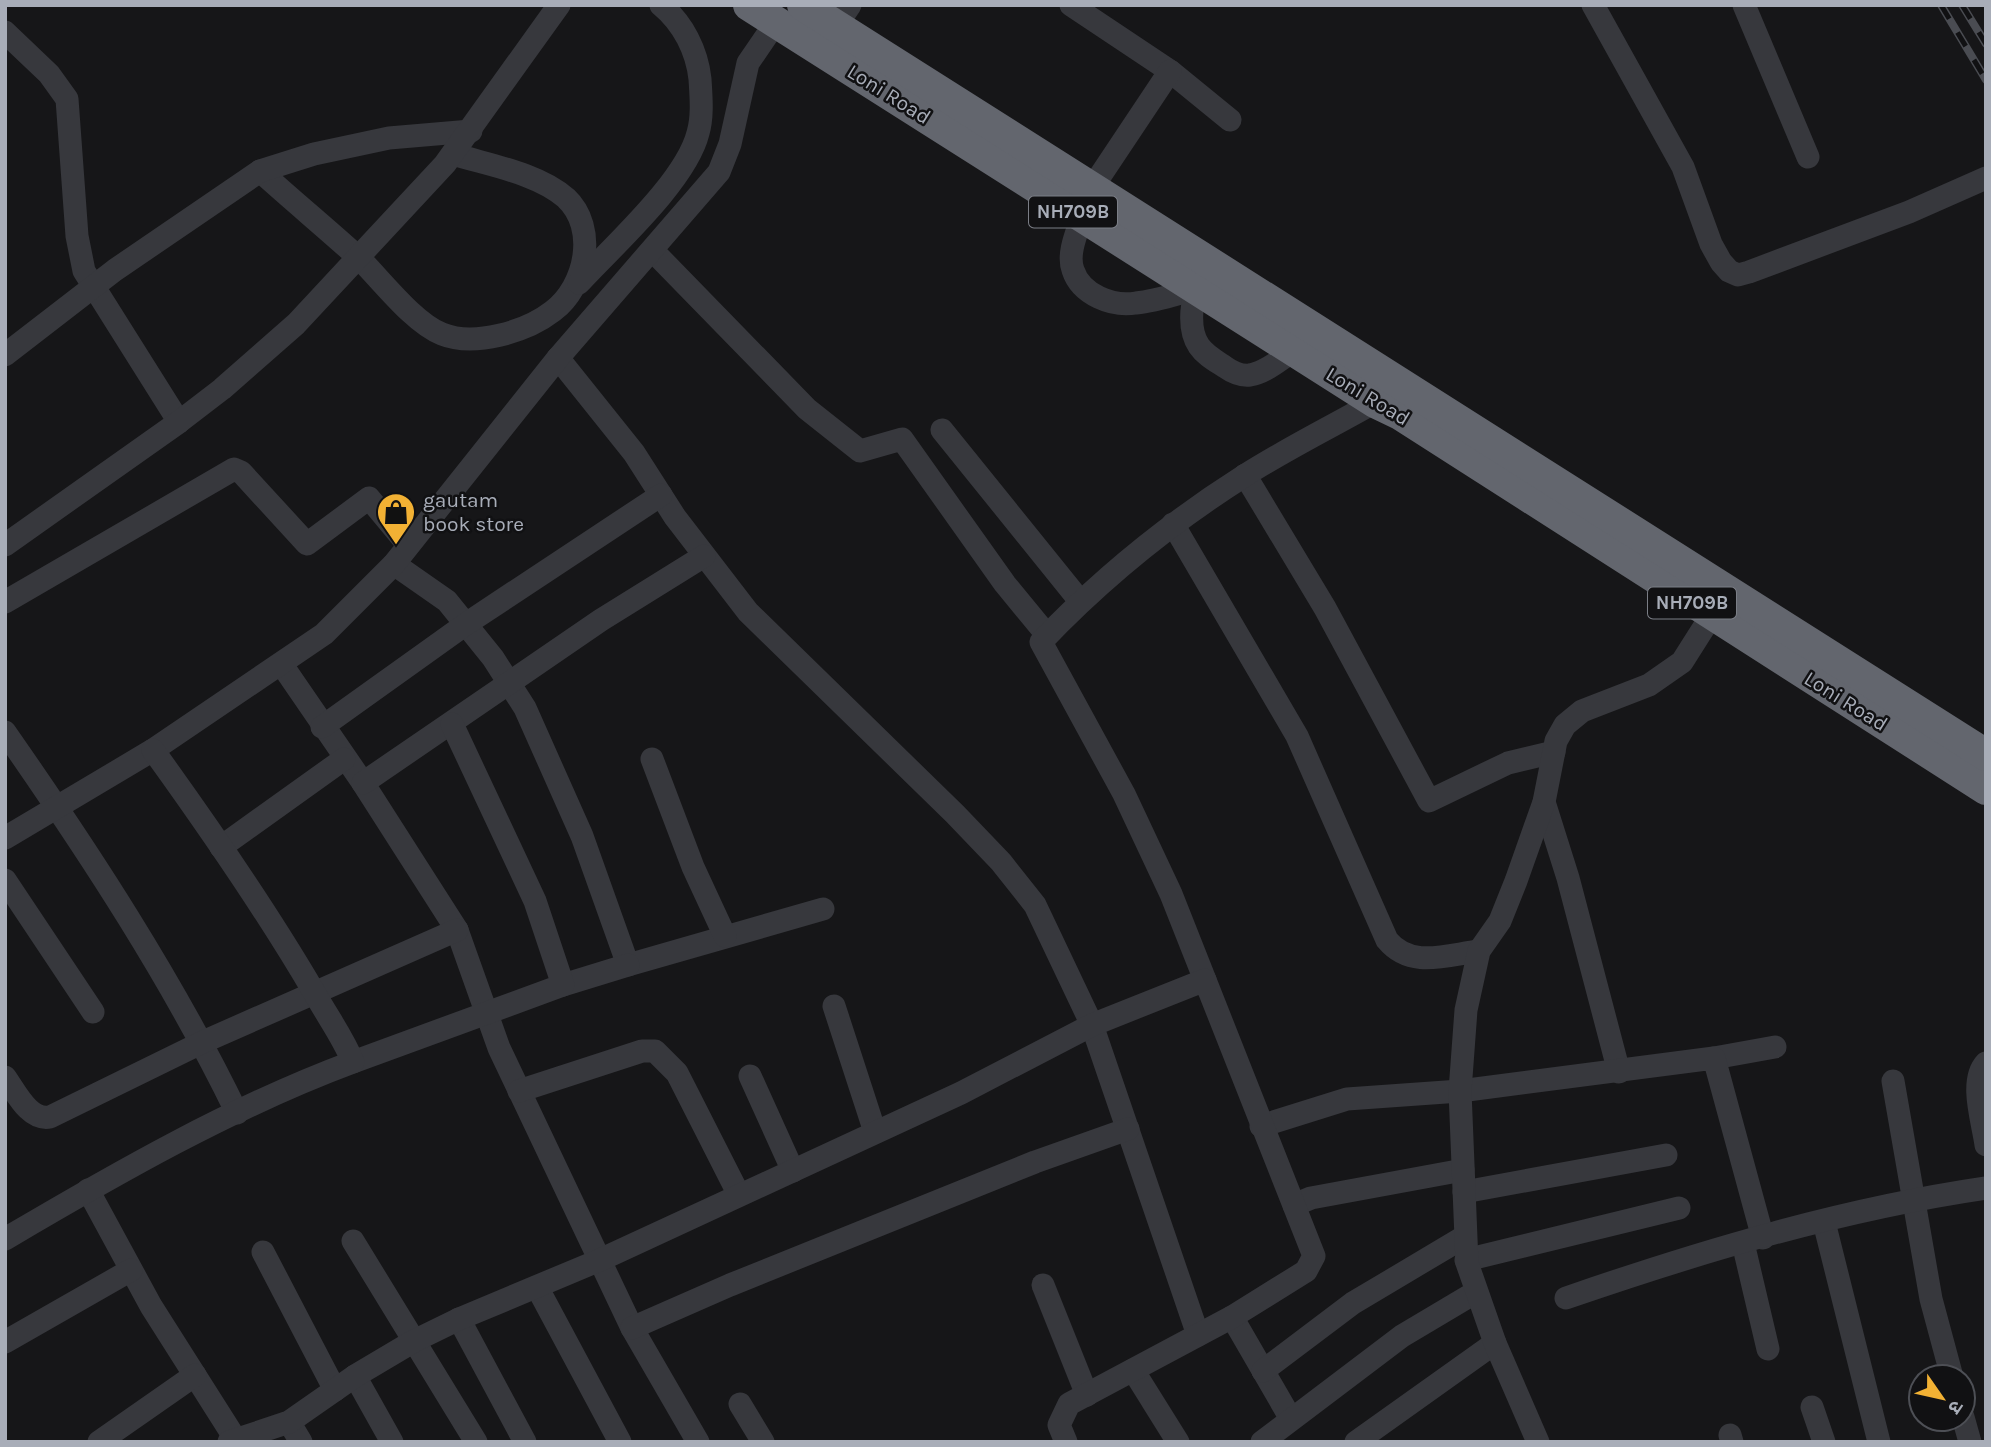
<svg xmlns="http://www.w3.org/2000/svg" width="1991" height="1447" viewBox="0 0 1991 1447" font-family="Karla,'Noto Sans Devanagari',sans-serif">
	<rect width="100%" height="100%" fill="#161618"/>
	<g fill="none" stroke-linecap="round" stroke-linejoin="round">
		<g stroke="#37383d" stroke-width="23">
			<path d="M 1071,5 L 1170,71 L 1230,120"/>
			<path d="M 1593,5 L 1683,167 L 1711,244 L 1721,262 L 1729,271 L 1738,275 L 1749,272 L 1909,212 L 1986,178"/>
			<path d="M 1744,5 L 1808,157"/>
			<path d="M 836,26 L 850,5"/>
			<path d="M 5,32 L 49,74 L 67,99 L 77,236 L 84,271 L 179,422"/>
			<path d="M 260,171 C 293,201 327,229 360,259 C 382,281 414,323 442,334 C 474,347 526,332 553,311 C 586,286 598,228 566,198 C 538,173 488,165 453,154"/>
			<path d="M 1092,188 L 1170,71"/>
			<path d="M 1082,217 C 1077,232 1067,254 1073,270 C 1081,295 1113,307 1136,303 C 1156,301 1176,294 1195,289"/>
			<path d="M 653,251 L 807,409 L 860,451 L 902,439 L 1005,584 L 1047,635"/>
			<path d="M 1202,278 C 1191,294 1187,329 1199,346 C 1205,355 1216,361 1225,367 C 1232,372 1241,376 1250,375 C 1266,372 1280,360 1293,351"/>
			<path d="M 579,283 C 614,245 686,181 698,133 C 703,116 701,96 700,79 C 697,51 683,23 661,5"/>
			<path d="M 5,355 L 115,270 L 260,171 L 314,154 L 389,138 L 471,131"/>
			<path d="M 558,358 L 634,453 L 675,517 L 748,612 L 955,814 L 1001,862 L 1035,905 L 1092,1025 L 1198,1335"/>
			<path d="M 942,430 L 1080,601"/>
			<path d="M 1245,475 L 1325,608 L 1429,801 L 1508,763 L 1554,752"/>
			<path d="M 1173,524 L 1297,736 L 1387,940 C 1411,969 1446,955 1479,951"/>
			<path d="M 5,545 L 179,422 L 222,389 L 296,324 L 445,164 L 559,5"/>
			<path d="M 394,564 L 447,601 L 493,658 L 525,708 L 582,836 L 628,965 L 823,909"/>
			<path d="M 5,602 L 234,469 L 241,472 L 307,544 L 369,498 L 408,545"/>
			<path d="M 282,665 L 363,783 L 457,930 L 499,1048 L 632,1328 L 698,1442"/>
			<path d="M 322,727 L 466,624 L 661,495"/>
			<path d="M 5,732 C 90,854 172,979 237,1113"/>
			<path d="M 652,759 L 693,867 L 725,936"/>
			<path d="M 363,783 L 601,620 L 704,556"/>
			<path d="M 1544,802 L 1568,878 L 1619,1072"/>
			<path d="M 5,838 L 153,750 L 324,634 L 394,564 L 558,358 L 719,172 L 730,144 L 748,63 L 776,22"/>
			<path d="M 221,847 L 344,759"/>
			<path d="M 5,880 L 93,1012"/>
			<path d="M 1205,980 L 1171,894 L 1124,794 L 1041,642 C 1101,579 1170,523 1244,476 C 1286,449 1331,427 1375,402"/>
			<path d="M 563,985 L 628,965"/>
			<path d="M 834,1006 L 875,1132"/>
			<path d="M 1714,1058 L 1775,1047"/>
			<path d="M 353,1062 L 563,985 L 535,901 L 452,724"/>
			<path d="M 1986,1063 C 1969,1081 1983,1122 1986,1145"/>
			<path d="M 750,1076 L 793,1171"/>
			<path d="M 5,1077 C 16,1092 29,1121 50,1117 L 203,1042 L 457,930"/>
			<path d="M 1893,1081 L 1931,1299 L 1952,1377"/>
			<path d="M 519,1091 L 642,1051 L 655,1051 L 677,1073 L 739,1195"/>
			<path d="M 1261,1126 L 1347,1099 L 1460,1091 L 1714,1058 L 1763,1238"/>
			<path d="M 88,1190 L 151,1306 L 236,1440"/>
			<path d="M 1464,1192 L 1666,1155"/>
			<path d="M 1294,1205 L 1311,1198 L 1463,1170"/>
			<path d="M 1824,1222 L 1879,1442"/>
			<path d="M 5,1239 C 117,1173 232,1107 353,1062 C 343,1037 327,1016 314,992 C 265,908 210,829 153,750"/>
			<path d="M 353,1241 L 476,1442"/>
			<path d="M 1743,1243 L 1768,1349"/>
			<path d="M 263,1252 L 335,1390"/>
			<path d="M 1466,1260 L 1679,1208"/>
			<path d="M 1043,1285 L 1087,1395"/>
			<path d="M 537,1287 L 620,1442"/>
			<path d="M 1566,1298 C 1702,1251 1843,1209 1986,1188"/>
			<path d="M 1232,1317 L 1291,1419"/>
			<path d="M 459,1319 L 525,1442"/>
			<path d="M 632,1328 L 730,1285 L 1035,1162 L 1128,1129"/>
			<path d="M 5,1342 L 131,1270"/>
			<path d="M 1133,1370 L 1178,1442"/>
			<path d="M 1263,1371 L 1353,1303 L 1464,1237"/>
			<path d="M 355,1376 L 392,1442"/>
			<path d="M 740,1404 L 763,1442"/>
			<path d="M 1812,1407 L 1824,1442"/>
			<path d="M 1963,1417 L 1970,1442"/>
			<path d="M 289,1422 L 301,1442"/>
			<path d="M 1730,1435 L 1732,1442"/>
			<path d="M 99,1442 L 195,1375"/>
			<path d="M 229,1442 L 289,1422 L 355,1376 L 414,1341 L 459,1319 L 600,1260 L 961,1093 L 1092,1025 L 1205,980 L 1314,1256 L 1306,1271 L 1232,1317 L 1069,1404 L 1059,1425 L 1066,1442"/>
			<path d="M 1262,1442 L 1402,1336 L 1476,1292"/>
			<path d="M 1356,1442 L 1495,1343"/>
			<path d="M 1538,1442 L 1495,1343 L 1467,1263 L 1460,1091 L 1466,1010 L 1479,951 L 1500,921 L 1516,881 L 1544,802 L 1556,741 L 1565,725 L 1582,711 L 1649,685 L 1682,662 L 1720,602"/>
		</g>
		<g stroke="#63666e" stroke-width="32">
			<path d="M 749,5 L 1375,402 L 1400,414 L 1986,789"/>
			<path d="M 803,5 L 1986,755"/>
		</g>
		<defs>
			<g id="rail">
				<path d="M 1941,5 L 1986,80"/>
				<path d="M 1962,5 L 1986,44"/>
			</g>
		</defs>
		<use href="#rail" stroke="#4a4c52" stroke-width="8"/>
		<use href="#rail" stroke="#111113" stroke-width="5" stroke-dasharray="16" stroke-linecap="butt"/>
	</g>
	<defs>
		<symbol id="shop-pin" viewBox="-11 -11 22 30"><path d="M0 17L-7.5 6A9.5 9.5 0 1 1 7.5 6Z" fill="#f2b134" stroke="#111113"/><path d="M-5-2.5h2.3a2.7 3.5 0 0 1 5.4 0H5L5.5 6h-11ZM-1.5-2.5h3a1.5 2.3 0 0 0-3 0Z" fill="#111"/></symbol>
	</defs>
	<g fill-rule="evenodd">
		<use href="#shop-pin" x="374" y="490" width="44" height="60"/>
	</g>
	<g text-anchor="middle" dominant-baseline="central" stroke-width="5" stroke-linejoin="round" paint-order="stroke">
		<g fill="#111113" stroke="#7b7e86" stroke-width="2">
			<rect x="1029" y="196.5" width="88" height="31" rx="5"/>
			<rect x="1648" y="587.5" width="88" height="31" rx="5"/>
		</g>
		<g font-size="19" font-weight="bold" fill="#a8adb8">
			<text x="1073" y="212">NH709B</text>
			<text x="1692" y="603">NH709B</text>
		</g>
		<g font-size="21" fill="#a8adb8" stroke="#111113">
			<text transform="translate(889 94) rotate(32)">Loni Road</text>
			<text transform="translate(1368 396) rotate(31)">Loni Road</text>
			<text transform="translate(1846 701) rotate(32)">Loni Road</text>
		</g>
		<g font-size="21" fill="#a8adb8" stroke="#111113" text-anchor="start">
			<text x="423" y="500">gautam<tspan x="423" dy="24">book store</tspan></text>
		</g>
	</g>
	<rect width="1991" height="1447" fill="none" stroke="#a8adb8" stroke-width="14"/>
	<g transform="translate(1942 1398) rotate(124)"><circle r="33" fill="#111113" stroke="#4d4f55" stroke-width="2"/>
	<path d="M0-5L12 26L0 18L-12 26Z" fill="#f2b134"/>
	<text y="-10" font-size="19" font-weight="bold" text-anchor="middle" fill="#a8adb8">उ</text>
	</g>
</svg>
